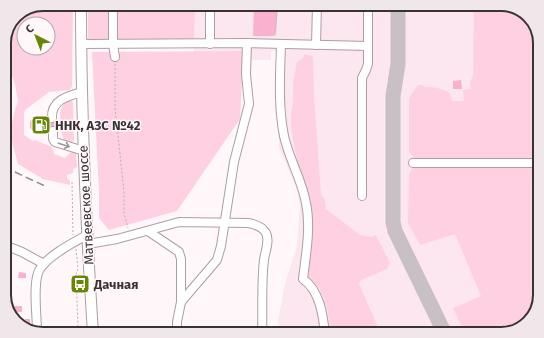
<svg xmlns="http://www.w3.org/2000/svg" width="544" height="338" viewBox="0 0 544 338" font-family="'Fira Sans',sans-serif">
	<rect width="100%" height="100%" fill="#fff7fa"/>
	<path fill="#fce6ef" d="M 107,4 L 501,4 L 523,10 L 540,40 L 540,296 L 534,317 L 502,334 L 280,334 L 278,320 L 285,284 L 297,246 L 300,206 L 296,187 L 279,148 L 276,51 L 271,51 L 271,60 L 243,60 L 242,51 L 194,52 L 194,42 Z"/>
	<g fill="#fed0e2" fill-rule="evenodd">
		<path d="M 43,4 L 73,4 L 72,86 L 70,90 L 49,92 L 25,110 L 24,113 L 24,135 L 33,141 L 35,140 L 52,147 L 54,154 L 65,158 L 72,151 L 76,152 L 77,167 L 73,169 L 73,173 L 67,175 L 67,178 L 70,181 L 70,185 L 43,179 L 18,164 L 10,134 L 15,109 L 18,102 L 15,84 L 6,60 L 9,29 L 17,14 ZM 24,24 L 48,24 L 48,48 L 24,48 Z"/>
		<path d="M 88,4 L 195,4 L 194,41 L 114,40 L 88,40 Z"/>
		<path d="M 474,4 L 501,4 L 523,10 L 540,40 L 540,160 L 420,160 L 416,159 L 409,152 L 409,99 L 412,93 L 418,85 L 423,85 L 424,87 C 434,87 441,88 450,93 L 452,101 L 464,101 L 463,90 L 471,89 L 470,83 L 473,75 Z"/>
		<path d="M 242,51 L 243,60 L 240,119 L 177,211 L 109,230 L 99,218 L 99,192 L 92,52 Z"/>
		<path d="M 305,54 L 313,57 L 314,95 L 321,195 L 325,200 L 326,209 L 360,235 L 371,237 L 376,235 L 390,263 L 387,269 L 361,280 L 359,284 L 381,334 L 331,334 C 328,312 327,290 307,277 L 310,235 L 291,127 L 291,113 L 293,104 L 293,84 L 297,62 L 303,58 Z"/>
		<path d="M 70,100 L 73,102 L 74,141 L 72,142 L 65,141 C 61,137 59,116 61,109 C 62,105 66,102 70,100 Z"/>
		<path d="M 540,165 L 540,296 L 534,317 L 502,334 L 465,334 L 453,308 L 481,296 L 455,234 L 420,245 L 408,223 L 409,175 L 411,170 L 414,166 Z"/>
	</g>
	<g fill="#0003">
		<path d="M 255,4 L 278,4 L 276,33 L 275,35 Z"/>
		<path d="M 25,319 L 30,319 L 29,330 L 24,328 Z"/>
	</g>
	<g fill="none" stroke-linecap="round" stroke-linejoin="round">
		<path stroke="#c8c0c4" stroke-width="15" d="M 398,4 L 398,64 L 393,96 L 393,222 L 395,231 L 445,334"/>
	</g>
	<g fill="#fab1d0">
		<path d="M 254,4 L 277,4 L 275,36 L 253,36 Z"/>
		<path d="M 461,80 L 462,89 L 453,89 L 453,81 Z"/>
		<path d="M 33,118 L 47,118 L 49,123 L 52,123 L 56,122 L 56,127 L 51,126 L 48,131 L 33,131 L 30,128 L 30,122 Z"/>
		<path d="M 19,272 L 26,273 L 26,278 L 18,278 Z"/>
		<rect x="14" y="306" width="8" height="6"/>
		<rect x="23" y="320" width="7" height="5"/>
	</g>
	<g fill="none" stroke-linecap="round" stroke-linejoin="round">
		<defs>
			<g id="minor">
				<path d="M 113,4 L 113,44 L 115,57"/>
				<path d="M 210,4 L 210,44"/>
				<path d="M 81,44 L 247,43 L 368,46"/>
				<path d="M 281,45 C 280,75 278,106 284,136 C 289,159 302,180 306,203 C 311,227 306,254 303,279 C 320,291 323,315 325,334"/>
				<path d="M 316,45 L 317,4"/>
				<path d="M 52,118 C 51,100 68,96 82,92"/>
				<path d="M 53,131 L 53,139 L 55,142 L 84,151"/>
				<path d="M 413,163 L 540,163"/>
				<path d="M 362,196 L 362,78 L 366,70 L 368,64 L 368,4"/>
				<path d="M 148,231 L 179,252 L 181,259 L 181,302"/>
				<path d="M 88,244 L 117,239 L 179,222 L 248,223 C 254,224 262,226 266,233 C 270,241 265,252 264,260 C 261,284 263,310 262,334"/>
				<path d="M 4,245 L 22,252 L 44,264"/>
				<path d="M 37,332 C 37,315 33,288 38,273 C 43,258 74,242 87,235"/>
				<path d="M 177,334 L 177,322 L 181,302 L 217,260 L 221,246 L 234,162 L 249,104 L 246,74 L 247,43"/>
			</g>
			<path id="major" d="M 81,4 C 81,114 86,224 93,334"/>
		</defs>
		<use href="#minor" stroke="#af9da4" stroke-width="10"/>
		<use href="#major" stroke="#af9da4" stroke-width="12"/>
		<g stroke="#b7afb2" stroke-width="1" stroke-dasharray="2 2" stroke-linecap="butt">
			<path d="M 115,64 L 115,108 L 124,192 L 124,213 L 128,228"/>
			<path d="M 72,182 L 73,235"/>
			<path d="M 76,249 L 78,268 L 76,275 L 78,327 L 86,331"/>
			<path d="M 101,330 L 102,330 L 103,334"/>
		</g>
		<use href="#minor" stroke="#fff" stroke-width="8"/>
		<use href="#major" stroke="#fff" stroke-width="10"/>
		<path stroke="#928a8d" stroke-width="1.5" stroke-dasharray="8 4" stroke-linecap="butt" d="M 4,167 L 45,186"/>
	</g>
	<defs><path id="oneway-shaft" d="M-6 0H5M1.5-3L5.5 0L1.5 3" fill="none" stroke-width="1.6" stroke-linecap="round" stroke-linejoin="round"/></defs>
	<use stroke="#9c989a" href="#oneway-shaft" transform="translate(64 145) rotate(17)"/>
	<defs>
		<symbol id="fuel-square" viewBox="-11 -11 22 22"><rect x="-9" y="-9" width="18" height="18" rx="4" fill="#668703" stroke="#fff7fa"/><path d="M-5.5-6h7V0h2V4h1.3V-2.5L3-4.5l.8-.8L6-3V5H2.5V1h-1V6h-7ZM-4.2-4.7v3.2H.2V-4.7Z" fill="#fff"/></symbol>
		<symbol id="bus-square" viewBox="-11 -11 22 22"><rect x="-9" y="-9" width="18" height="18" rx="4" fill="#668703" stroke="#fff7fa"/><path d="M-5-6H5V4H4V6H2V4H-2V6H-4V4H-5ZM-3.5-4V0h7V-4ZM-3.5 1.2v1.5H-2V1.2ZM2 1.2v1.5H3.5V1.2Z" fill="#fff"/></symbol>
	</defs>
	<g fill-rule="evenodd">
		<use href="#fuel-square" x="30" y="114" width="22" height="22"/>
		<use href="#bus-square" x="69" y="273" width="22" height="22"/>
	</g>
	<g text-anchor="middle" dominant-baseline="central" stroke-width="3" stroke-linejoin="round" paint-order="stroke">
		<g font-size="13" font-weight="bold" fill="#3a3235" stroke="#fff7fa" text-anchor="start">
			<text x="55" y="125">ННК, АЗС №42</text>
			<text x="94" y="284">Дачная</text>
		</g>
		<g font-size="13" fill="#3a3235" stroke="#fff7fa">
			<text transform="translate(86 205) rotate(-93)">Матвеевское шоссе</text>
		</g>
	</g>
	<path d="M0 0H544V338H0ZM43 11H501A32 32 0 0 1 533 43V295A32 32 0 0 1 501 327H43A32 32 0 0 1 11 295V43A32 32 0 0 1 43 11Z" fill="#efe7ea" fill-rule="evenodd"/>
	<path fill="none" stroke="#3a3235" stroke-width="2" d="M43 11H501A32 32 0 0 1 533 43V295A32 32 0 0 1 501 327H43A32 32 0 0 1 11 295V43A32 32 0 0 1 43 11Z"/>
	<g transform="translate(36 36) rotate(318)"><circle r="19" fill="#fff7fa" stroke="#b0a8ab"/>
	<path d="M0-3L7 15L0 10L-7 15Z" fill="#668703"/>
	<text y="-6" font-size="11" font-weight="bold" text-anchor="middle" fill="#3a3235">С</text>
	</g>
</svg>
